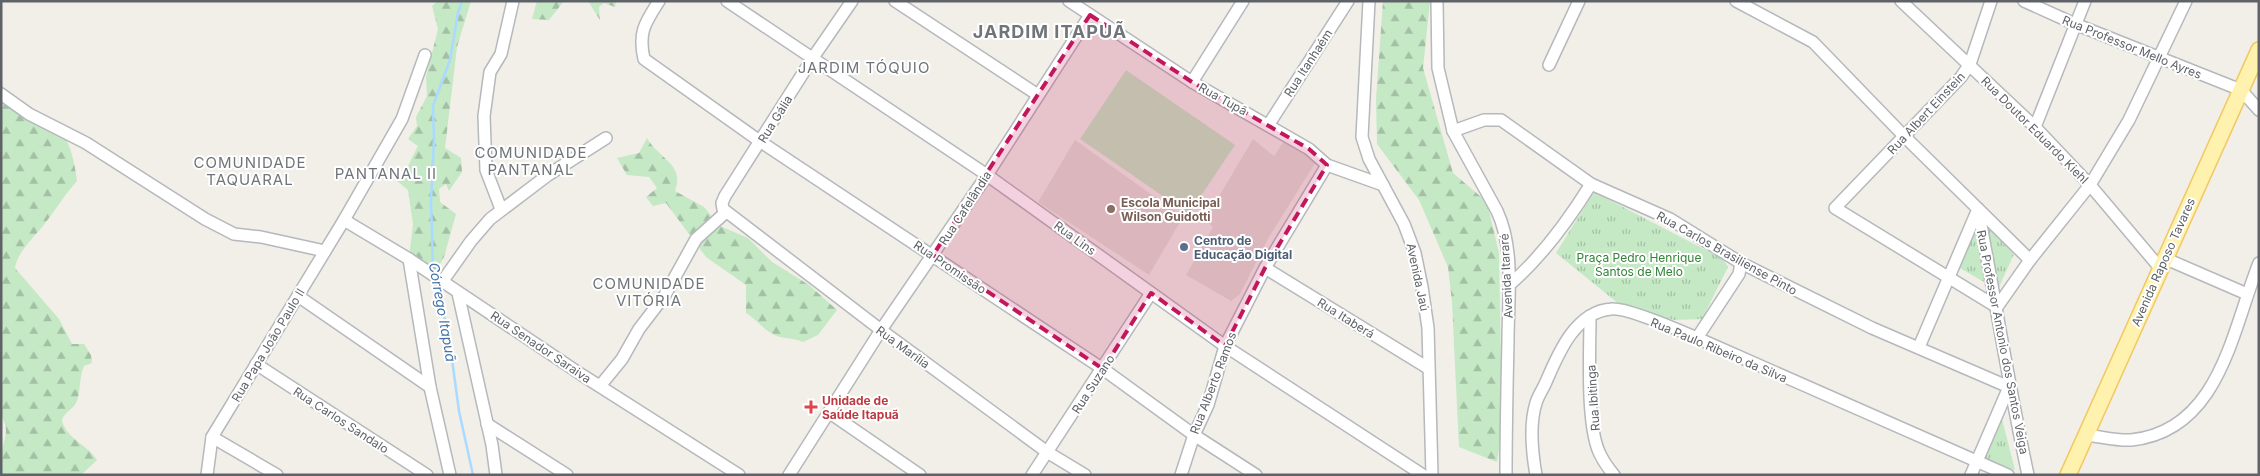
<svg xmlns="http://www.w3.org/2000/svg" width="2260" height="476" viewBox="0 0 2260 476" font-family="Inter,sans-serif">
	<defs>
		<pattern id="forest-firs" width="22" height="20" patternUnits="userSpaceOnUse" patternTransform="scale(1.25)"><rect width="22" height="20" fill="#c5e8c5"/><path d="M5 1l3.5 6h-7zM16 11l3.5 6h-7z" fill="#a3c0a4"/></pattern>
		<pattern id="park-tufts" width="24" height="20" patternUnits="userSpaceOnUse" patternTransform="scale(1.25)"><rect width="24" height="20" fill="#c5e8c5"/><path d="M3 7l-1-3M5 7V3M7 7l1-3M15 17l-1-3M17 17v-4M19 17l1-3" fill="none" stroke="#a3c0a4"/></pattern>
	</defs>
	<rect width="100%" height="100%" fill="#f1efe8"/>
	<g fill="#e1ded6">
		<path d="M 1286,138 L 1317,160 L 1269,237 L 1240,294 L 1231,301 L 1186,275 L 1213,227 L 1205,220 L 1253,139 L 1274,156 Z"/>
		<path d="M 1075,140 L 1183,217 L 1149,275 L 1038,202 Z"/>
	</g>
	<path fill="#c5e8c5" d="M 1126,70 L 1235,145 L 1189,214 L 1080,139 Z"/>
	<g fill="url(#forest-firs)">
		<path d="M 438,1 L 471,1 L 457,47 L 445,148 L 461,158 L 462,172 L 449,191 L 446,184 L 439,189 L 440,202 L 456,214 L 444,257 L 433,276 L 409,259 L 413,224 L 408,190 L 397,181 L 408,166 L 418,146 L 408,139 L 417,126 L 416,117 L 427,96 L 426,77 L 438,29 L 432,6 Z"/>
		<path d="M 537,1 L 564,1 L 549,20 L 532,19 Z"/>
		<path d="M 588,1 L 616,1 L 615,7 L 604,3 L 599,7 L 600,20 Z"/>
		<path d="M 1383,1 L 1430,1 L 1423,68 L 1453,173 L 1487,202 L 1499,253 L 1502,429 L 1497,462 L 1459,447 L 1452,302 L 1448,267 L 1419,200 L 1377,144 L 1376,99 Z"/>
		<path d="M 1,84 C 12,99 30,107 46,117 C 68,130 74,157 77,181 C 65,194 57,208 46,222 C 35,237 18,250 15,268 L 59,319 L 72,344 L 84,344 L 91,355 L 92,363 L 84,366 C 79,377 81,389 77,401 C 73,410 64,412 62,420 C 66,439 87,444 97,460 L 81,475 L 1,475 C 1,468 0,461 1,455 C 3,441 11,430 1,416 Z"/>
		<path d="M 647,138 C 659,159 685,164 675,191 L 704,207 L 720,226 L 748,238 L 772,262 L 809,285 L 837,310 L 818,335 L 803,342 C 793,337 782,340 771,333 C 762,328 755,318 746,313 L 746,285 L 706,257 L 666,203 L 653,206 L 646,197 L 657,188 L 649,177 L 627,175 L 617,158 L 639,153 Z"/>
	</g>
	<g fill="url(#park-tufts)">
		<path d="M 1594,192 L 1723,259 L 1728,267 L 1702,319 L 1674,320 L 1619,304 L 1556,253 Z"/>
		<path d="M 1977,225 L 1991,286 L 1958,267 Z"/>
		<path d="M 1988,228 L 2014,254 L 1999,287 Z"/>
		<path d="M 2002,419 L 2015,470 L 1985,458 Z"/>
	</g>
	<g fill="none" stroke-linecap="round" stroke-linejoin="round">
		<g stroke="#aadaff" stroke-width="2.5">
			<path d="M 433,270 L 431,201 L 434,140 L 433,106 L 450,60 L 458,13 L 462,1"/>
			<path d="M 434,281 L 448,330 L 459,411 L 473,475"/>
		</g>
		<defs>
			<g id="minor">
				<path d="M 659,1 C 645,23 638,32 644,59 L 761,142 L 1103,369 L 1194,435 L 1256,475"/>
				<path d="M 727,1 L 987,175 L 1225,346 L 1423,475"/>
				<path d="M 852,1 L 812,59 L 725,196 L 722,203 L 723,209 L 881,330 L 1047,452 L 1085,475"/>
				<path d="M 895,1 L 1038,95"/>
				<path d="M 1069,1 L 1192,82 L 1309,149 L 1327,165 L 1383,185"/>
				<path d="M 1369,1 L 1362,137 L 1369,159 L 1404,224 L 1415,253 L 1422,287 L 1428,328 L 1432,475"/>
				<path d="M 1437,1 L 1438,68 L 1453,131 L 1497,211 C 1515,249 1508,299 1508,340 C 1507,385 1506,430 1506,475"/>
				<path d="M 1736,1 L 1813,42 L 1904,136 L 2030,260"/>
				<path d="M 1901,1 L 2035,127 L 2090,185 L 2160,268"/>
				<path d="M 1991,1 L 1970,64 L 1961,77 L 1835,208 L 1997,307"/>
				<path d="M 2024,1 L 2075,24 L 2241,90 L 2259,110"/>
				<path d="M 1549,65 L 1579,1"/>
				<path d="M 1192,82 L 1243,1"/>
				<path d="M 1,94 L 29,114 L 86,143 L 205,219 L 234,234 L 261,237 L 325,251"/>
				<path d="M 1269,124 L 1348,1"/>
				<path d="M 2035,127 L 2085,1"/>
				<path d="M 1453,131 L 1484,120 L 1501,120 L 1591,184 L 1670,219 L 1741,263 L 1872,328 L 2009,387"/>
				<path d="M 501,209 L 486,170 L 484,116 L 490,72 L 501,54 L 513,1"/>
				<path d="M 1978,209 C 1995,298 2009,387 2028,475"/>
				<path d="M 344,220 L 409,259 L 582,375 L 739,475"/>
				<path d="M 2164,258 L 2247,294"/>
				<path d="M 409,259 L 430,387 L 450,475"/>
				<path d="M 1265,268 L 1428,368"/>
				<path d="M 442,282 L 471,241 L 490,219 L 548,175 L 606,138"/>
				<path d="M 1509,285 C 1542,257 1568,221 1591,184"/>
				<path d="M 458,293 L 492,445 L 496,475"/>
				<path d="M 298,296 L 430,387"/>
				<path d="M 1997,307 L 2030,260 L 2090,185 L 2129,120 L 2186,1"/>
				<path d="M 1590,316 C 1590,351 1586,422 1599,452 C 1603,461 1608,468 1614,475"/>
				<path d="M 1697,338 L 1739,274 L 1741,263"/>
				<path d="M 1919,347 L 1978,209"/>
				<path d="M 256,364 L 427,475"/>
				<path d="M 600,386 L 622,359 L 639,329 L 665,295 L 696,239 L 725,213"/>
				<path d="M 830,413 L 920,475"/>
				<path d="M 487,424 L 567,475"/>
				<path d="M 2085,435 C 2099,436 2116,441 2131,440 C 2220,431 2232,330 2259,263"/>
				<path d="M 212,437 L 277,475"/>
				<path d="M 207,475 L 212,437 L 344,220 L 402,119 L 425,55"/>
				<path d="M 789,475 L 881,330 L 987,175 L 1090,15"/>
				<path d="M 1032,475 L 1151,293"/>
				<path d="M 1181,475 L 1194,435 L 1208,405 L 1225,346 L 1265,268 L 1327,165"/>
				<path d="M 1536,475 C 1532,452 1529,425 1536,403 C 1538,396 1543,389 1546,382 C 1558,354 1575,312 1611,309 C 1626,307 1681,331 1697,338 L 2008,475"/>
				<path d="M 1971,475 L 2009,387"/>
			</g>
			<path id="major" d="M 2068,475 L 2259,50"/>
		</defs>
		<use href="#minor" stroke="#b5b8bc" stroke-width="14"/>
		<use href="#major" stroke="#f2c960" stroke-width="18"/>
		<use href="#minor" stroke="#fff" stroke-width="11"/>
		<use href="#major" stroke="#fff2af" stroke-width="15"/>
	</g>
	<path fill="#c2185b" fill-opacity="0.2" stroke="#c2185b" stroke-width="4" stroke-dasharray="10 6" stroke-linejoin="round" d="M 1090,15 L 1192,82 L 1309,149 L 1327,165 L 1265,268 L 1225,346 L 1151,293 L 1103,369 L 933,255 Z"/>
	<circle fill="#8d6e63" stroke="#fff" stroke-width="2" cx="1111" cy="209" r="5"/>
	<circle fill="#5c6f8a" stroke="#fff" stroke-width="2" cx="1184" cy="247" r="5"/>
	<path fill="#e0444e" stroke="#fff" stroke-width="2" d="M808.5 399.5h5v5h5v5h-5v5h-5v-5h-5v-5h5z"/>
	<g text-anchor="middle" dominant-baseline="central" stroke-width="4" stroke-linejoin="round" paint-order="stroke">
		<g font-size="12" fill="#5f6368" stroke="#fff">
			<text transform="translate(2132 47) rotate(22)">Rua Professor Mello Ayres</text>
			<text transform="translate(1308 63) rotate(-57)">Rua Itanhaém</text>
			<text transform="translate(1223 99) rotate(29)">Rua Tupã</text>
			<text transform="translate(1926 113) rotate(-47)">Rua Albert Einstein</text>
			<text transform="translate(775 119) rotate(-58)">Rua Gália</text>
			<text transform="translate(2035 130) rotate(45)">Rua Doutor Eduardo Kiehl</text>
			<text transform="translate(965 208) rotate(-57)">Rua Cafelândia</text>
			<text transform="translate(1075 238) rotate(36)">Rua Lins</text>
			<text transform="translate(1727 253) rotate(29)">Rua Carlos Brasiliense Pinto</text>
			<text transform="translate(2163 262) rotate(-66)">Avenida Raposo Tavares</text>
			<text transform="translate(950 267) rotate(34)">Rua Promissão</text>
			<text transform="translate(1506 276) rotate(-93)">Avenida Itararé</text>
			<text transform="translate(1418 277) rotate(78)">Avenida Jaú</text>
			<text transform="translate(1346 318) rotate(32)">Rua Itaberá</text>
			<text transform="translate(2003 342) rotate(79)">Rua Professor Antonio dos Santos Veiga</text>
			<text transform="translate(268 345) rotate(-59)">Rua Papa João Paulo II</text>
			<text transform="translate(541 347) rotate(34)">Rua Senador Saraiva</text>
			<text transform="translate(903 347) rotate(36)">Rua Marília</text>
			<text transform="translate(1719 350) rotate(23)">Rua Paulo Ribeiro da Silva</text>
			<text transform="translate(1213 383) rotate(-69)">Rua Alberto Ramos</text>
			<text transform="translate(1093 384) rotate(-57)">Rua Suzano</text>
			<text transform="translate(1593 398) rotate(-94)">Rua Ibitinga</text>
			<text transform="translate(341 420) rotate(33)">Rua Carlos Sandalo</text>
		</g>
		<g font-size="12" font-weight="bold" fill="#785e54" stroke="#fff" text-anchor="start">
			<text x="1121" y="202">Escola Municipal<tspan x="1121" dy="14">Wilson Guidotti</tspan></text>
		</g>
		<g font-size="12" font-weight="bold" fill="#4e5e75" stroke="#fff" text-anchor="start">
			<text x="1194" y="240">Centro de<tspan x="1194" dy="14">Educação Digital</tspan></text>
		</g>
		<g font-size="12" fill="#348238" stroke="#fff">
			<text x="1639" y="257">Praça Pedro Henrique<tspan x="1639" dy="14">Santos de Melo</tspan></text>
		</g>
		<g font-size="12" font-weight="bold" fill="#be3a42" stroke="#fff" text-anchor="start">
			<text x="822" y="400">Unidade de<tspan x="822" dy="14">Saúde Itapuã</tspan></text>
		</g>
		<g font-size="14" font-style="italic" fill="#4174aa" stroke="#fff">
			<text transform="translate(443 312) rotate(80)">Córrego Itapuã</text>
		</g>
		<g font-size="15" letter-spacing="1" fill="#70757a" stroke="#fff">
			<text x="864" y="67">JARDIM TÓQUIO</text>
			<text x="531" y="152">COMUNIDADE<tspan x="531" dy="17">PANTANAL</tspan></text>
			<text x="250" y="162">COMUNIDADE<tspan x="250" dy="17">TAQUARAL</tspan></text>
			<text x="386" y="173">PANTANAL II</text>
			<text x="649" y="283">COMUNIDADE<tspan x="649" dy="17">VITÓRIA</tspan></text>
		</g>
		<g font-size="18" font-weight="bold" letter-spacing="1" fill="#70757a" stroke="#fff">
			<text x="1050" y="31">JARDIM ITAPUÃ</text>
		</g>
	</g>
	<rect width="2260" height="476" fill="none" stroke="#5f6368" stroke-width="5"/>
</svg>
